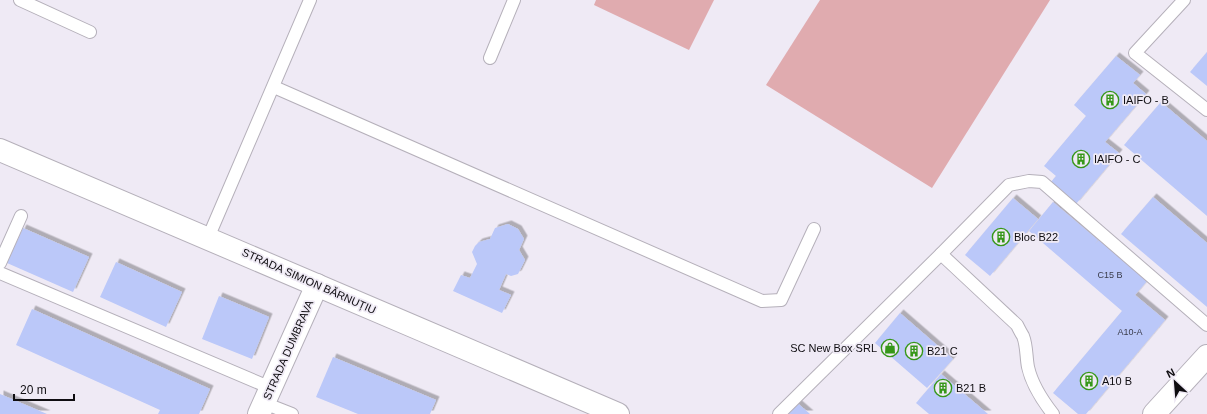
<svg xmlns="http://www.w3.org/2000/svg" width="1207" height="414" viewBox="0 0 1207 414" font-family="Arial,sans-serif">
	<defs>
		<filter id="shadow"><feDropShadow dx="3.5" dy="-3.5" stdDeviation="0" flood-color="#0004"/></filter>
	</defs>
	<rect width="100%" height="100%" fill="#efeaf5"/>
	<g fill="#e0abaf">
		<path d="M 596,0 L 714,0 L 689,50 L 594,5 Z"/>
		<path d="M 820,0 L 1050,0 L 932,188 L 766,85 Z"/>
	</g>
	<g fill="#bbc8f9" filter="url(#shadow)">
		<path d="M 1207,52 L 1207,86 L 1190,72 Z"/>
		<path d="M 1116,56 L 1140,75 L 1133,83 L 1146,94 L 1105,142 L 1119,153 L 1076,204 L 1050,183 L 1056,176 L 1044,166 L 1086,116 L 1074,105 Z"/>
		<path d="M 1161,102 L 1207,141 L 1207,216 L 1124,145 Z"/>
		<path d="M 1153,197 L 1207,243 L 1207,307 L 1121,234 Z"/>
		<path d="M 1013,198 L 1038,219 L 990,276 L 965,255 Z"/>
		<path d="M 1053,202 L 1098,240 L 1095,244 L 1099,240 L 1147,281 L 1135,295 L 1165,320 L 1086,414 L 1078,414 L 1053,393 L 1122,311 L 1029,231 Z"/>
		<path d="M 508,224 L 518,229 L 524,239 L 519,250 L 525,260 L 518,274 L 511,276 L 506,274 L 499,290 L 511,295 L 502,313 L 453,291 L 461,275 L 470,278 L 477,264 L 472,252 L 475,246 L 479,242 L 490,239 L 495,228 Z"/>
		<path d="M 23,228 L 89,257 L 73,292 L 7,263 Z"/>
		<path d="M 116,262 L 182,292 L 166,327 L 100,297 Z"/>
		<path d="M 219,296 L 269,317 L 252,359 L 202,339 Z"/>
		<path d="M 32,309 L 210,389 L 199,414 L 158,414 L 160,410 L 16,345 Z"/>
		<path d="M 900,313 L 953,359 L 927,388 L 875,343 Z"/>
		<path d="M 333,357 L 436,400 L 430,414 L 358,414 L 316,397 Z"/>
		<path d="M 941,374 L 988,414 L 929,414 L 916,403 Z"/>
		<path d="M 0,394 L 47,414 L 0,414 Z"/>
		<path d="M 795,401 L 810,414 L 783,414 Z"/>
	</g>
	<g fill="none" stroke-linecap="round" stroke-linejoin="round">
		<defs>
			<g id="service">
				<path d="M 20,0 L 90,32"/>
				<path d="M 1184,0 L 1135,53 L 1207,110"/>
				<path d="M 490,58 L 514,0"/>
				<path d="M 274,87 L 762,301 L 781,300 L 814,229"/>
				<path d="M 208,238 L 310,0"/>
				<path d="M 941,254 L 1017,325 C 1019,329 1021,333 1023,336 C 1027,346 1026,357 1028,367 C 1032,385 1042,400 1053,414"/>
				<path d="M 0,263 L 21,216"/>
				<path d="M 0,273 L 271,388"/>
				<path d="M 264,403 L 292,414"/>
				<path d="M 779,414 L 941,254 L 1009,185 L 1029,181 L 1042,182 L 1207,325"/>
			</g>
			<g id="minor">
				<path d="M 259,414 L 317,285"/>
				<path d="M 1154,414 L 1207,356"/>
			</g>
			<path id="tertiary" d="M 0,150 C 206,237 412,326 618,414"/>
		</defs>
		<use href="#service" stroke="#b5b0ba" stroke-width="14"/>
		<use href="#minor" stroke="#b5b0ba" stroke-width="24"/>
		<use href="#tertiary" stroke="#b5b0ba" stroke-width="24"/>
		<use href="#service" stroke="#fff" stroke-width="12"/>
		<use href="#minor" stroke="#fff" stroke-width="22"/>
		<use href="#tertiary" stroke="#fff" stroke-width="22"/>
	</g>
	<defs>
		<symbol id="building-ring" viewBox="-11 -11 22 22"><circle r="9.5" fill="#efeaf5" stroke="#369719" stroke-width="1.5"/><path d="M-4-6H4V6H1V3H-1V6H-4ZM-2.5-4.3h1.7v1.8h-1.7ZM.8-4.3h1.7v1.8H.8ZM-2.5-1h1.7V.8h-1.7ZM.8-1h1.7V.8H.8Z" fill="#369719"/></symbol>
		<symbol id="shop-ring" viewBox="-11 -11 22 22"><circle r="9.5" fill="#efeaf5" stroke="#369719" stroke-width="1.5"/><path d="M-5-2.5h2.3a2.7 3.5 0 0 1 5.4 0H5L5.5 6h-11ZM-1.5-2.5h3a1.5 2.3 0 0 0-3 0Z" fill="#369719"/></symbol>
	</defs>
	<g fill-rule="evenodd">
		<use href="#building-ring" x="1100" y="90" width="20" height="20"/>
		<use href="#building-ring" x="1071" y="149" width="20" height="20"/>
		<use href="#building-ring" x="991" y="227" width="20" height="20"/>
		<use href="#shop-ring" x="880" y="338" width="20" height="20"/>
		<use href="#building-ring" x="904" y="341" width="20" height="20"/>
		<use href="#building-ring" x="1079" y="371" width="20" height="20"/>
		<use href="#building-ring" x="933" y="378" width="20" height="20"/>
	</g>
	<g text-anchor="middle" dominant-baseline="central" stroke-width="3.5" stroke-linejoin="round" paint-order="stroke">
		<g font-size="9" fill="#3a3c4b">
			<text x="1110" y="275">C15 B</text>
			<text x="1130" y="332">A10-A</text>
		</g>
		<g font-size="11" fill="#0f0d11" stroke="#efeaf5" text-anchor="start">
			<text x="1123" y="100">IAIFO - B</text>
			<text x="1094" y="159">IAIFO - C</text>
			<text x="1014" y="237">Bloc B22</text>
			<text x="877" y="348" text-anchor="end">SC New Box SRL</text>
			<text x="927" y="351">B21 C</text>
			<text x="1102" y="381">A10 B</text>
			<text x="956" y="388">B21 B</text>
		</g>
		<g font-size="11" fill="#0f0d11" stroke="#efeaf5">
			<text transform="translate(309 281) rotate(24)">STRADA SIMION BĂRNUȚIU</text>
			<text transform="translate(288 350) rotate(-66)">STRADA DUMBRAVA</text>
		</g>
	</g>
	<g transform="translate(1175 382) rotate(334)" stroke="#efeaf5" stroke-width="3" paint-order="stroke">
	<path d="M0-3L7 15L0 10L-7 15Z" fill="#0f0d11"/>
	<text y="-6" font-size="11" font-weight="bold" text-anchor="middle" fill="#0f0d11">N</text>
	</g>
	<path d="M14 394v6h60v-6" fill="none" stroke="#0f0d11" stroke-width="2"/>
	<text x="20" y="394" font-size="12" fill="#0f0d11" stroke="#efeaf5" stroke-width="3" paint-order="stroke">20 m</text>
</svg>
